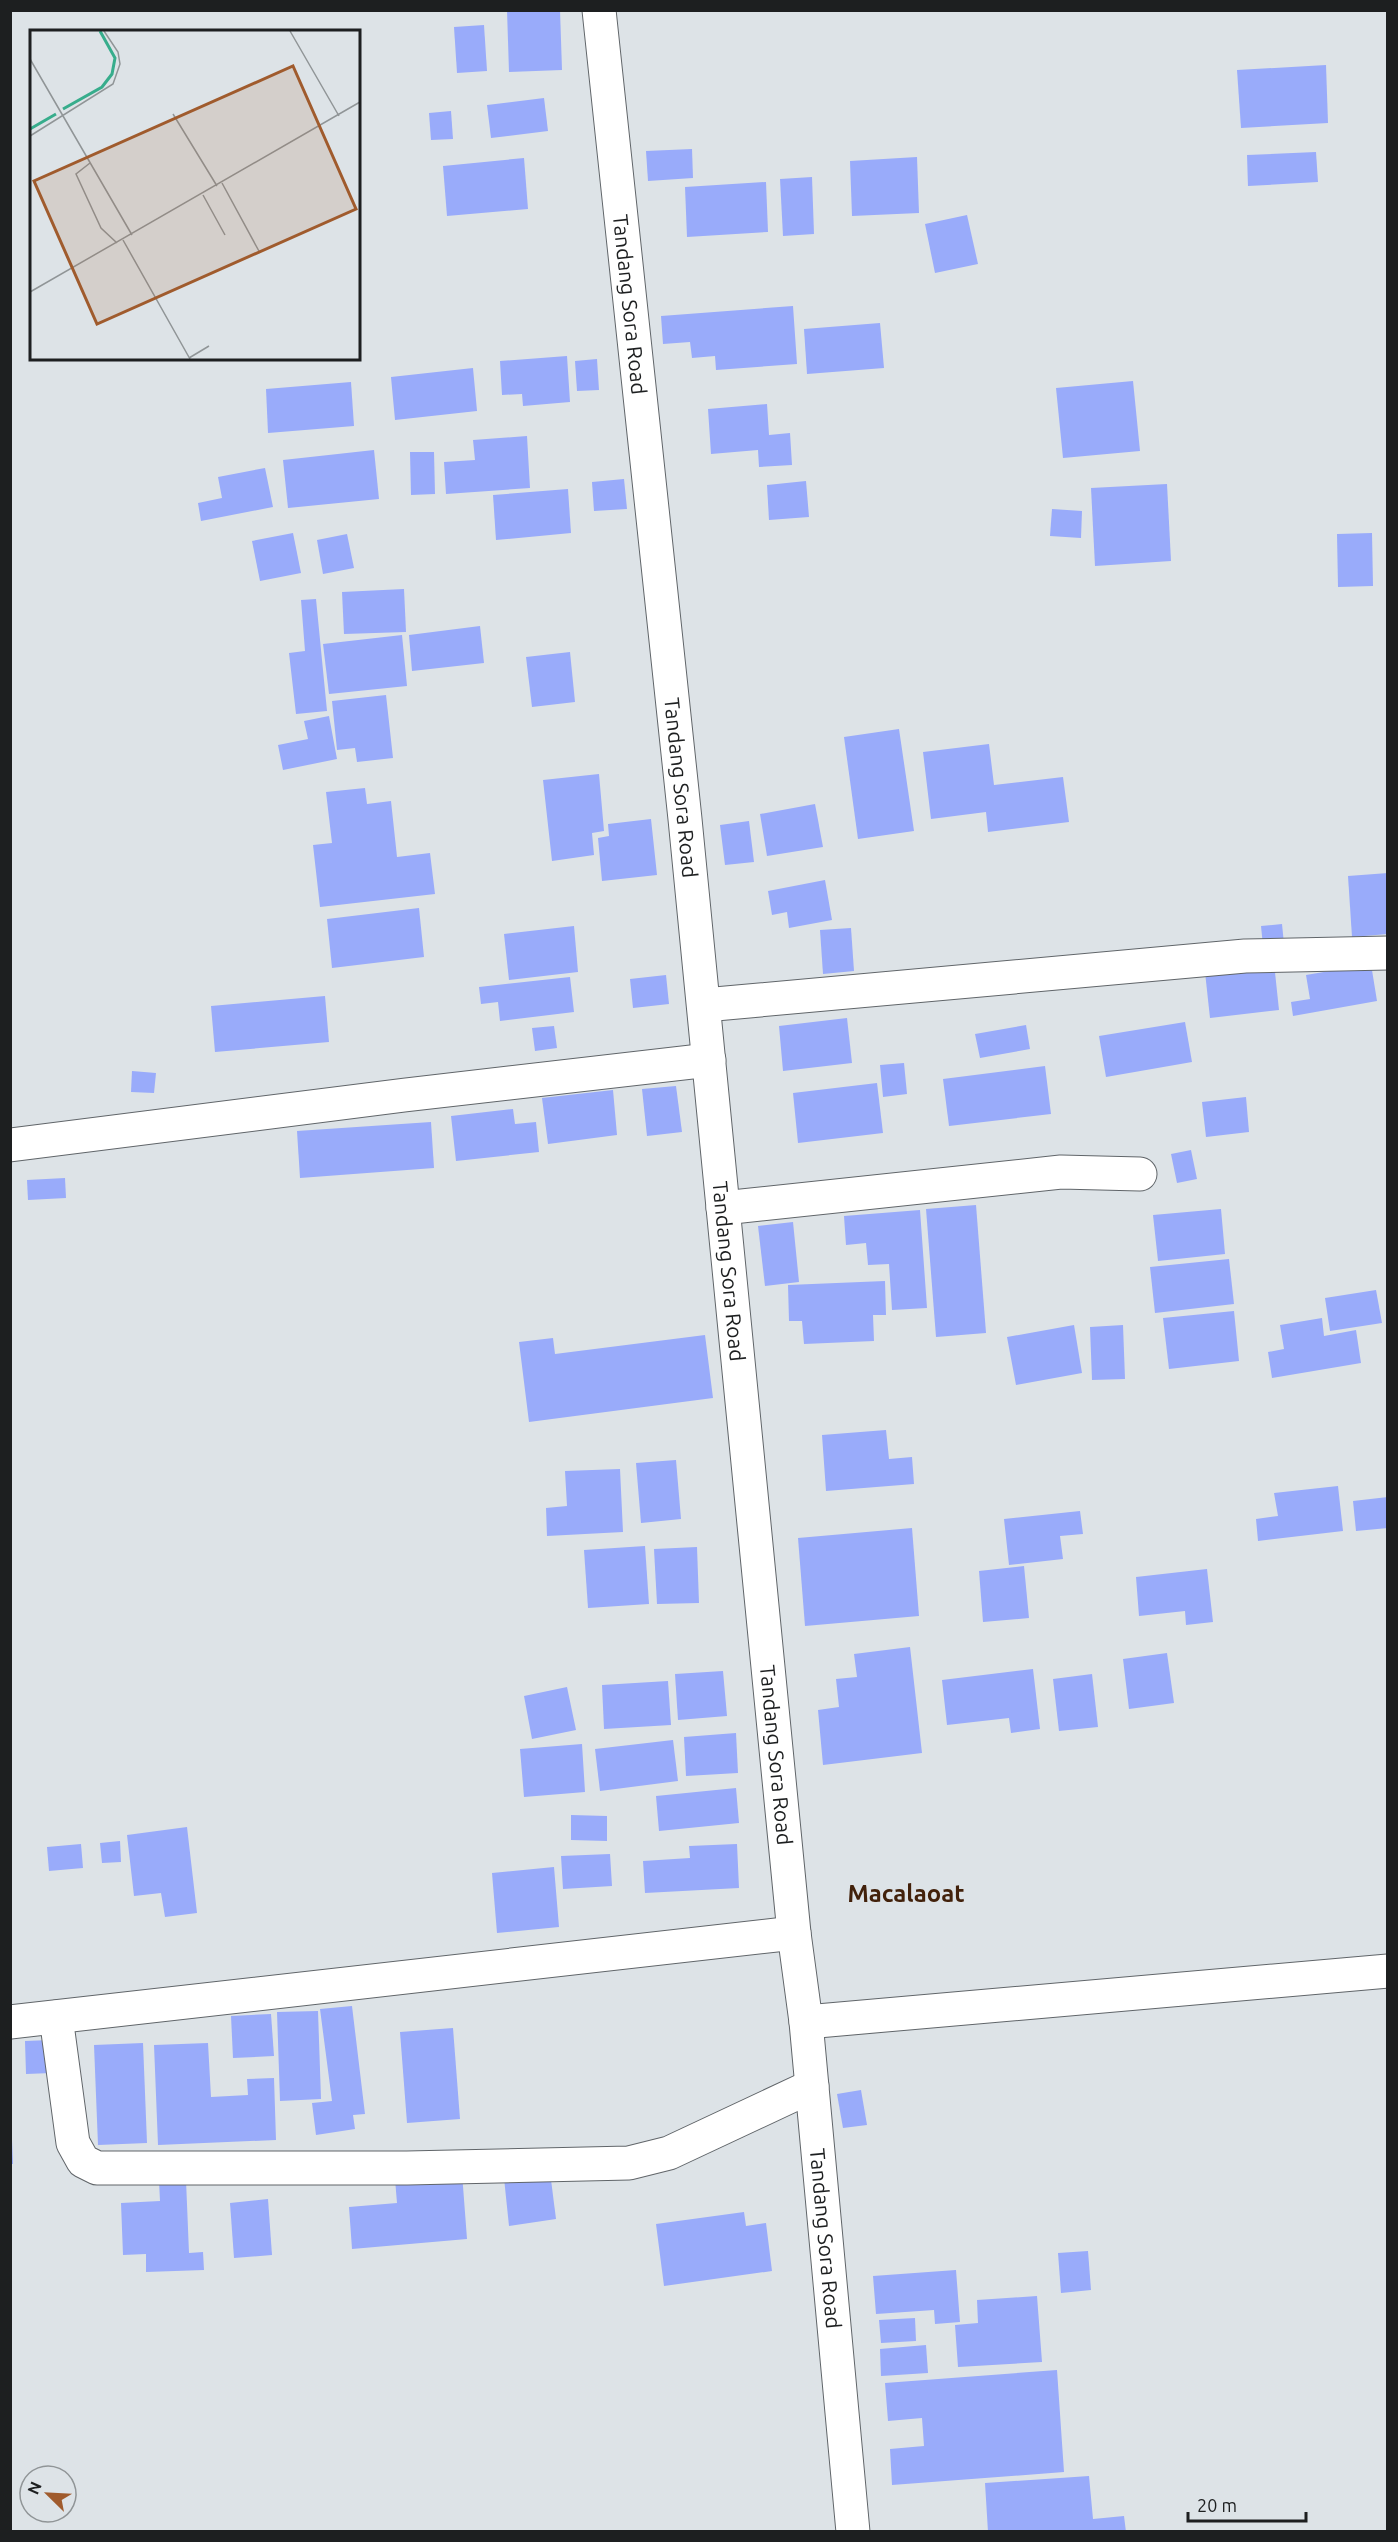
<svg xmlns="http://www.w3.org/2000/svg" width="1398" height="2542" viewBox="0 0 1398 2542" font-family="Ubuntu,sans-serif">
	<rect width="100%" height="100%" fill="#dde3e7"/>
	<g fill="#99abfa">
		<path d="M 507,10 L 560,10 L 562,70 L 509,72 Z"/>
		<path d="M 484,25 L 487,71 L 457,73 L 454,27 Z"/>
		<path d="M 1326,65 L 1328,123 L 1241,128 L 1237,70 Z"/>
		<path d="M 544,98 L 548,131 L 491,138 L 487,105 Z"/>
		<path d="M 451,111 L 453,139 L 431,140 L 429,113 Z"/>
		<path d="M 692,149 L 693,178 L 648,181 L 646,151 Z"/>
		<path d="M 1316,152 L 1318,182 L 1248,186 L 1247,155 Z"/>
		<path d="M 917,157 L 919,213 L 852,216 L 850,161 Z"/>
		<path d="M 524,158 L 528,209 L 447,216 L 443,166 Z"/>
		<path d="M 812,177 L 814,234 L 783,236 L 780,179 Z"/>
		<path d="M 766,182 L 768,232 L 687,237 L 685,187 Z"/>
		<path d="M 967,215 L 978,264 L 935,273 L 925,224 Z"/>
		<path d="M 793,306 L 797,364 L 716,370 L 715,356 L 692,358 L 690,342 L 663,344 L 661,316 Z"/>
		<path d="M 880,323 L 884,368 L 807,374 L 804,329 Z"/>
		<path d="M 567,356 L 570,402 L 523,406 L 522,394 L 502,395 L 500,361 Z"/>
		<path d="M 597,359 L 599,390 L 577,391 L 575,361 Z"/>
		<path d="M 473,368 L 477,411 L 395,420 L 391,377 Z"/>
		<path d="M 1133,381 L 1140,451 L 1063,458 L 1056,388 Z"/>
		<path d="M 351,382 L 354,426 L 268,433 L 266,389 Z"/>
		<path d="M 767,404 L 769,435 L 790,433 L 792,465 L 759,467 L 758,450 L 711,454 L 708,409 Z"/>
		<path d="M 527,436 L 530,488 L 446,494 L 444,462 L 475,460 L 473,440 Z"/>
		<path d="M 374,450 L 379,499 L 288,508 L 283,460 Z"/>
		<path d="M 410,452 L 434,452 L 435,494 L 411,495 Z"/>
		<path d="M 265,468 L 273,507 L 201,521 L 198,503 L 222,498 L 218,477 Z"/>
		<path d="M 624,479 L 627,509 L 594,511 L 592,482 Z"/>
		<path d="M 806,481 L 809,517 L 769,520 L 767,485 Z"/>
		<path d="M 1167,484 L 1171,561 L 1095,566 L 1091,488 Z"/>
		<path d="M 568,489 L 571,533 L 496,540 L 493,495 Z"/>
		<path d="M 1052,509 L 1082,511 L 1081,538 L 1050,536 Z"/>
		<path d="M 293,533 L 301,573 L 260,581 L 252,541 Z"/>
		<path d="M 1372,533 L 1373,586 L 1338,587 L 1337,534 Z"/>
		<path d="M 347,534 L 354,568 L 323,574 L 317,540 Z"/>
		<path d="M 404,589 L 406,632 L 344,634 L 342,592 Z"/>
		<path d="M 316,599 L 327,711 L 296,714 L 289,653 L 305,651 L 301,600 Z"/>
		<path d="M 480,626 L 484,663 L 412,671 L 409,635 Z"/>
		<path d="M 402,635 L 407,686 L 329,694 L 323,644 Z"/>
		<path d="M 570,652 L 575,702 L 532,707 L 526,657 Z"/>
		<path d="M 386,695 L 393,758 L 357,762 L 355,748 L 337,750 L 332,701 Z"/>
		<path d="M 329,716 L 337,759 L 283,770 L 278,745 L 308,739 L 304,721 Z"/>
		<path d="M 899,729 L 914,831 L 858,839 L 844,737 Z"/>
		<path d="M 989,744 L 994,785 L 1063,777 L 1069,822 L 988,832 L 986,812 L 931,819 L 923,752 Z"/>
		<path d="M 599,774 L 604,831 L 592,833 L 594,855 L 552,861 L 543,780 Z"/>
		<path d="M 365,788 L 367,804 L 391,801 L 397,857 L 430,853 L 435,894 L 320,907 L 313,845 L 332,843 L 326,792 Z"/>
		<path d="M 815,804 L 823,847 L 767,856 L 760,814 Z"/>
		<path d="M 651,819 L 657,875 L 602,881 L 598,838 L 609,836 L 608,824 Z"/>
		<path d="M 749,821 L 754,862 L 725,865 L 720,825 Z"/>
		<path d="M 1388,873 L 1388,934 L 1352,937 L 1348,876 Z"/>
		<path d="M 825,880 L 832,920 L 789,928 L 787,912 L 772,915 L 768,891 Z"/>
		<path d="M 419,908 L 424,957 L 332,968 L 327,919 Z"/>
		<path d="M 1282,924 L 1284,944 L 1263,946 L 1261,926 Z"/>
		<path d="M 574,926 L 578,972 L 509,980 L 504,934 Z"/>
		<path d="M 851,928 L 854,971 L 823,974 L 820,930 Z"/>
		<path d="M 1274,963 L 1279,1010 L 1210,1018 L 1205,972 Z"/>
		<path d="M 1371,964 L 1377,1001 L 1293,1016 L 1291,1002 L 1310,999 L 1306,975 Z"/>
		<path d="M 666,975 L 669,1004 L 633,1008 L 630,979 Z"/>
		<path d="M 570,977 L 574,1012 L 500,1021 L 498,1002 L 481,1004 L 479,987 Z"/>
		<path d="M 325,996 L 329,1042 L 215,1052 L 211,1006 Z"/>
		<path d="M 847,1018 L 852,1063 L 783,1071 L 779,1026 Z"/>
		<path d="M 1185,1022 L 1192,1062 L 1106,1077 L 1099,1036 Z"/>
		<path d="M 1026,1025 L 1030,1049 L 980,1058 L 975,1034 Z"/>
		<path d="M 554,1026 L 557,1048 L 535,1051 L 532,1028 Z"/>
		<path d="M 904,1063 L 907,1094 L 883,1097 L 880,1065 Z"/>
		<path d="M 1045,1066 L 1051,1114 L 949,1126 L 943,1079 Z"/>
		<path d="M 132,1071 L 156,1073 L 154,1093 L 131,1092 Z"/>
		<path d="M 877,1083 L 883,1133 L 798,1143 L 793,1093 Z"/>
		<path d="M 676,1086 L 682,1132 L 647,1136 L 642,1089 Z"/>
		<path d="M 613,1090 L 617,1135 L 548,1144 L 542,1098 Z"/>
		<path d="M 1246,1097 L 1249,1132 L 1206,1137 L 1202,1102 Z"/>
		<path d="M 513,1109 L 515,1124 L 536,1122 L 539,1152 L 456,1161 L 451,1116 Z"/>
		<path d="M 431,1122 L 434,1168 L 300,1178 L 297,1131 Z"/>
		<path d="M 1191,1150 L 1197,1179 L 1177,1183 L 1171,1154 Z"/>
		<path d="M 65,1178 L 66,1198 L 28,1200 L 27,1180 Z"/>
		<path d="M 976,1205 L 986,1333 L 936,1337 L 926,1209 Z"/>
		<path d="M 1221,1209 L 1225,1254 L 1158,1261 L 1153,1215 Z"/>
		<path d="M 920,1210 L 927,1308 L 892,1310 L 889,1264 L 868,1265 L 866,1243 L 846,1245 L 844,1216 Z"/>
		<path d="M 793,1222 L 799,1282 L 765,1286 L 758,1226 Z"/>
		<path d="M 1229,1259 L 1234,1304 L 1155,1313 L 1150,1267 Z"/>
		<path d="M 885,1281 L 886,1315 L 873,1315 L 874,1341 L 804,1344 L 802,1321 L 789,1321 L 788,1285 Z"/>
		<path d="M 1376,1290 L 1382,1323 L 1330,1331 L 1325,1298 Z"/>
		<path d="M 1234,1311 L 1239,1361 L 1169,1369 L 1163,1318 Z"/>
		<path d="M 1322,1318 L 1324,1336 L 1356,1330 L 1361,1363 L 1272,1378 L 1268,1352 L 1284,1349 L 1280,1325 Z"/>
		<path d="M 1074,1325 L 1082,1373 L 1016,1385 L 1007,1337 Z"/>
		<path d="M 1123,1325 L 1125,1379 L 1092,1380 L 1090,1327 Z"/>
		<path d="M 705,1335 L 713,1398 L 529,1422 L 519,1342 L 553,1338 L 555,1354 Z"/>
		<path d="M 886,1430 L 889,1459 L 912,1457 L 914,1484 L 826,1491 L 822,1435 Z"/>
		<path d="M 676,1460 L 681,1519 L 641,1523 L 636,1463 Z"/>
		<path d="M 620,1469 L 623,1532 L 547,1536 L 546,1508 L 567,1506 L 565,1471 Z"/>
		<path d="M 1338,1486 L 1343,1531 L 1258,1541 L 1256,1519 L 1278,1516 L 1274,1493 Z"/>
		<path d="M 1388,1497 L 1388,1528 L 1356,1531 L 1353,1501 Z"/>
		<path d="M 1080,1511 L 1083,1534 L 1060,1536 L 1063,1559 L 1009,1565 L 1004,1519 Z"/>
		<path d="M 912,1528 L 919,1616 L 805,1626 L 798,1538 Z"/>
		<path d="M 645,1546 L 649,1604 L 588,1608 L 584,1550 Z"/>
		<path d="M 697,1547 L 699,1603 L 657,1604 L 654,1549 Z"/>
		<path d="M 1024,1566 L 1029,1618 L 983,1622 L 979,1571 Z"/>
		<path d="M 1207,1569 L 1213,1622 L 1186,1625 L 1185,1611 L 1139,1616 L 1136,1577 Z"/>
		<path d="M 910,1647 L 922,1753 L 823,1765 L 818,1710 L 839,1707 L 836,1679 L 857,1677 L 854,1654 Z"/>
		<path d="M 1167,1653 L 1174,1703 L 1129,1709 L 1123,1659 Z"/>
		<path d="M 1033,1669 L 1040,1729 L 1011,1733 L 1009,1718 L 947,1725 L 942,1680 Z"/>
		<path d="M 723,1671 L 727,1716 L 678,1720 L 675,1674 Z"/>
		<path d="M 1092,1674 L 1098,1727 L 1059,1731 L 1053,1679 Z"/>
		<path d="M 668,1681 L 671,1725 L 604,1729 L 602,1685 Z"/>
		<path d="M 567,1687 L 576,1730 L 532,1739 L 524,1696 Z"/>
		<path d="M 736,1733 L 738,1773 L 686,1776 L 684,1737 Z"/>
		<path d="M 673,1740 L 678,1781 L 600,1791 L 595,1749 Z"/>
		<path d="M 582,1744 L 585,1792 L 524,1797 L 520,1749 Z"/>
		<path d="M 736,1788 L 739,1823 L 659,1831 L 656,1796 Z"/>
		<path d="M 571,1815 L 607,1816 L 607,1841 L 571,1840 Z"/>
		<path d="M 187,1827 L 197,1913 L 165,1917 L 161,1893 L 134,1896 L 127,1835 Z"/>
		<path d="M 120,1841 L 121,1862 L 102,1863 L 100,1843 Z"/>
		<path d="M 81,1844 L 83,1868 L 49,1871 L 47,1847 Z"/>
		<path d="M 737,1844 L 739,1888 L 645,1893 L 643,1861 L 690,1858 L 689,1846 Z"/>
		<path d="M 610,1854 L 612,1886 L 563,1889 L 561,1856 Z"/>
		<path d="M 554,1867 L 559,1927 L 497,1933 L 492,1873 Z"/>
		<path d="M 352,2006 L 365,2114 L 353,2115 L 355,2129 L 316,2135 L 312,2103 L 332,2101 L 320,2009 Z"/>
		<path d="M 318,2011 L 321,2099 L 280,2101 L 277,2012 Z"/>
		<path d="M 271,2014 L 274,2056 L 233,2058 L 231,2016 Z"/>
		<path d="M 453,2028 L 460,2119 L 407,2123 L 400,2032 Z"/>
		<path d="M 50,2040 L 52,2073 L 26,2074 L 25,2041 Z"/>
		<path d="M 143,2043 L 147,2143 L 98,2145 L 94,2045 Z"/>
		<path d="M 208,2043 L 211,2097 L 248,2095 L 247,2079 L 274,2078 L 276,2140 L 158,2145 L 154,2045 Z"/>
		<path d="M 861,2090 L 867,2125 L 843,2128 L 837,2094 Z"/>
		<path d="M 10,2140 L 12,2140 L 13,2164 L 10,2164 Z"/>
		<path d="M 550,2172 L 556,2219 L 509,2226 L 504,2178 Z"/>
		<path d="M 462,2173 L 467,2239 L 352,2249 L 349,2207 L 397,2203 L 395,2179 Z"/>
		<path d="M 186,2180 L 189,2253 L 203,2252 L 204,2270 L 146,2272 L 146,2254 L 123,2255 L 121,2203 L 160,2201 L 159,2181 Z"/>
		<path d="M 268,2199 L 272,2255 L 234,2258 L 230,2203 Z"/>
		<path d="M 744,2212 L 746,2226 L 766,2223 L 772,2271 L 664,2286 L 656,2224 Z"/>
		<path d="M 1088,2251 L 1091,2290 L 1061,2293 L 1058,2253 Z"/>
		<path d="M 956,2270 L 960,2322 L 935,2324 L 934,2310 L 876,2314 L 873,2276 Z"/>
		<path d="M 1037,2296 L 1042,2362 L 958,2367 L 955,2325 L 978,2323 L 977,2300 Z"/>
		<path d="M 915,2318 L 916,2341 L 881,2343 L 879,2320 Z"/>
		<path d="M 926,2345 L 928,2373 L 881,2376 L 880,2349 Z"/>
		<path d="M 1057,2370 L 1064,2472 L 892,2485 L 890,2449 L 924,2446 L 922,2418 L 888,2421 L 885,2383 Z"/>
		<path d="M 1089,2476 L 1093,2519 L 1124,2516 L 1126,2532 L 988,2532 L 985,2483 Z"/>
	</g>
	<g fill="none" stroke-linecap="round" stroke-linejoin="round">
		<defs>
			<g id="minor">
				<path id="s1" d="M 599,10 L 685,819 L 794,1933 L 806,2022 L 853,2532"/>
				<path d="M 704,1005 L 1245,956 L 1388,953"/>
				<path d="M 10,1145 L 405,1095 L 709,1060"/>
				<path d="M 723,1208 L 1061,1172 L 1140,1174"/>
				<path d="M 56,2017 L 73,2143 L 83,2161 L 97,2168 L 407,2168 L 629,2163 L 669,2153 L 812,2086"/>
				<path d="M 10,2022 L 794,1933"/>
				<path d="M 806,2022 L 1388,1971"/>
			</g>
		</defs>
		<use href="#minor" stroke="#606569" stroke-width="35"/>
		<use href="#minor" stroke="#fff" stroke-width="33"/>
	</g>
	<g text-anchor="middle" dominant-baseline="central" stroke-width="5" stroke-linejoin="round" paint-order="stroke">
		<g font-size="21" fill="#1d1f20" stroke="#dde3e7">
			<text stroke="none"><textPath href="#s1" startOffset="296">Tandang Sora Road</textPath></text>
			<text stroke="none"><textPath href="#s1" startOffset="782">Tandang Sora Road</textPath></text>
			<text stroke="none"><textPath href="#s1" startOffset="1268">Tandang Sora Road</textPath></text>
			<text stroke="none"><textPath href="#s1" startOffset="1754">Tandang Sora Road</textPath></text>
			<text stroke="none"><textPath href="#s1" startOffset="2240">Tandang Sora Road</textPath></text>
		</g>
		<g font-size="24" font-weight="bold" fill="#42210b" stroke="#dde3e7">
			<text x="906" y="1893">Macalaoat</text>
		</g>
	</g>
	<g transform="translate(30 30)">
		<rect width="330" height="330" fill="#dde3e7"/>
		<path fill="none" stroke="#37ad8c" stroke-width="3" d="M 33,79 L 72,57 L 82,44 L 85,28 L 70,1M 0,99 L 26,84"/>
		<path fill="none" stroke="#909597" stroke-width="1.5" d="M 260,1 L 309,86M 0,29 L 102,205M 143,84 L 187,156M 0,106 L 83,54 L 90,34 L 88,22 L 74,1M 60,133 L 46,144 L 71,198 L 87,213M 192,153 L 230,223M 173,165 L 195,205M 93,210 L 160,329M 0,262 L 330,72M 159,328 L 179,316"/>
		<path fill="#a05b2d" fill-opacity="0.15" stroke="#a05b2d" stroke-width="3" d="M 263,36 L 326,179 L 67,294 L 4,151 Z"/>
		<rect width="330" height="330" fill="none" stroke="#1d1f20" stroke-width="3"/>
	</g>
	<rect width="1398" height="2542" fill="none" stroke="#1d1f20" stroke-width="24"/>
	<g transform="translate(48 2494) rotate(294)"><circle r="28" fill="#dde3e7" stroke="#909597" stroke-width="1.5"/>
	<path d="M0-4.5L10 22L0 15L-10 22Z" fill="#a05b2d"/>
	<text y="-9" font-size="16" font-weight="bold" text-anchor="middle" fill="#1d1f20">N</text>
	</g>
	<path d="M1188 2512v9h118v-9" fill="none" stroke="#1d1f20" stroke-width="3"/>
	<text x="1197" y="2512" font-size="18" fill="#1d1f20" stroke="#dde3e7" stroke-width="4.5" paint-order="stroke">20 m</text>
</svg>
